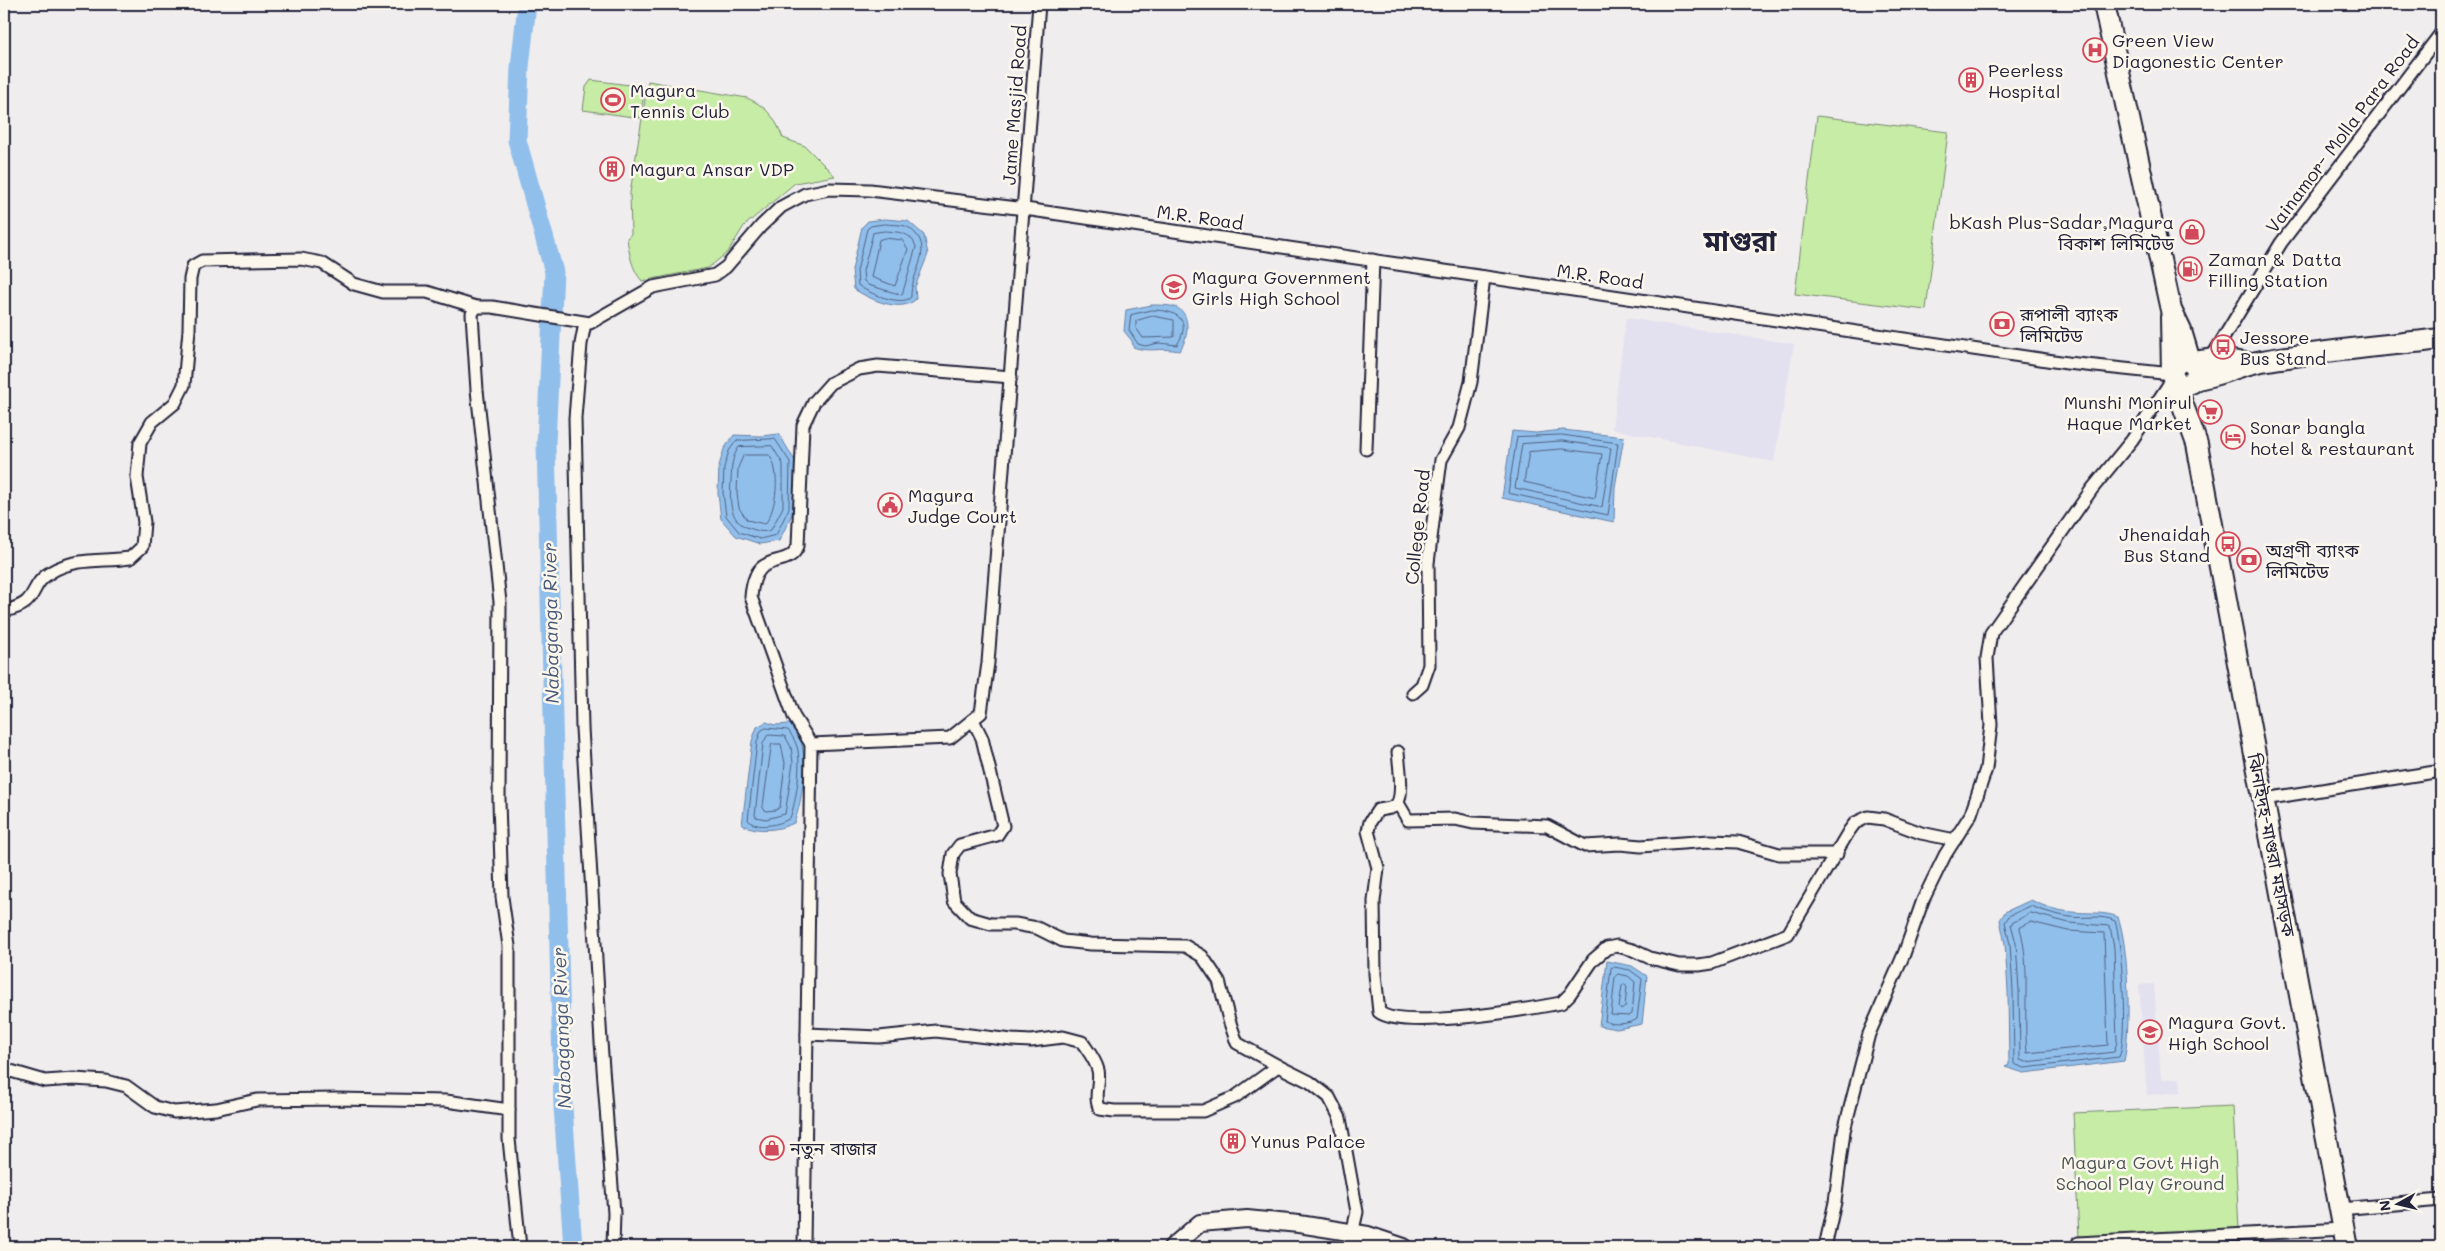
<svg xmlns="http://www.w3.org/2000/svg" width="2445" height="1251" font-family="Mali,'Noto Sans Bengali',sans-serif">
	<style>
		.built { fill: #e3e0f0 }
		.green { fill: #c7eca5; stroke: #748770 }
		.water { fill: #91bfeb; stroke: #6580a5 }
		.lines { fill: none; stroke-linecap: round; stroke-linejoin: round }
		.shore { stroke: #4e6181; stroke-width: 1 }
		.river { stroke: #91bfeb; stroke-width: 19 }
		.street-casing { stroke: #22223b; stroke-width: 15 }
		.secondary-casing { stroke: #22223b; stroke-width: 20 }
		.highway-casing { stroke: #22223b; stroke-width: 24 }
		.street { stroke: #fbf7ec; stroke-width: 11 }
		.secondary { stroke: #fbf7ec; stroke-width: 16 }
		.highway { stroke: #fbf7ec; stroke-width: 20 }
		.labels { text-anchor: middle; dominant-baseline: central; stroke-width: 5; stroke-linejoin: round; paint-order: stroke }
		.poi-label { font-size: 18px; fill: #22223b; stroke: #fbf7ec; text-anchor: start }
		.street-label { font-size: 18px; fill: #22223b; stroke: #fbf7ec }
		.park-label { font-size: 18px; fill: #4b5456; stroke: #fbf7ec }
		.water-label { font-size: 19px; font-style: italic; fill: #495979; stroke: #fbf7ec }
		.town-label { font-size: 28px; font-weight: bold; fill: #22223b; stroke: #fbf7ec }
	</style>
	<rect width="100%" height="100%" fill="#f0edee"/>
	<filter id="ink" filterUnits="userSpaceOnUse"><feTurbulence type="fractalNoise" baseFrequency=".02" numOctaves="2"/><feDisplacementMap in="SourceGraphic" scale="10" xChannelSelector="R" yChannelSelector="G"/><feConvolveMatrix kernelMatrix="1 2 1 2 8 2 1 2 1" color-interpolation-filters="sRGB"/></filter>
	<g filter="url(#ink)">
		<g class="built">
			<polygon points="1626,318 1794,344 1774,462 1612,429"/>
			<polygon points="2154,984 2161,1079 2180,1078 2181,1092 2147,1095 2139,985"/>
		</g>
		<g class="green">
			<polygon points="591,80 645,87 640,118 583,110 586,87"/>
			<path d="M648,81L747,98C767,107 775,117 783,138L805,146L835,176L795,183L744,226L728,252L708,268L642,281C632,270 629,253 627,238L631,234L630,193Z"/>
			<polygon points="1817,116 1948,132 1926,310 1795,294"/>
			<polygon points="2233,1106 2239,1230 2079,1237 2073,1113"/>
		</g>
		<g class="water">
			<path d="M885,219L908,221L924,235L928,254L915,287L916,299C901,314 869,299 854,289L852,270L862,227L868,221Z"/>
			<path d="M1152,305C1172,305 1188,305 1187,330C1186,338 1184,345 1179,351C1160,347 1149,353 1133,347L1132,341L1124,331L1126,310Z"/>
			<polygon points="1563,430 1624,437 1615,487 1614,522 1502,498 1512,431 1536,433"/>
			<polygon points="779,434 795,461 794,510 779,541 760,544 736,536 721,519 718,493 719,466 724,449 734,435 761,436"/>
			<path d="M766,722L775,725L790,724C794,730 801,738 802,745C807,765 802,803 794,823C776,831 760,832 742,825L752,741L757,727Z"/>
			<path d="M2031,900C2043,906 2057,911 2072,912C2088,914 2104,911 2118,917C2129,947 2131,1030 2124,1061L2024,1073L2005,1067L2009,1065L2008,991L2005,944L2000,920L2005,912Z"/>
			<polygon points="1607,961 1632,966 1647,976 1642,1024 1617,1029 1599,1026"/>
		</g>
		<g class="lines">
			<g class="shore">
				<path d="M885,224C891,225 899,224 905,226C909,227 912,230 915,233C933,251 910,275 911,297C902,307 867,293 858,285L857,271L867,229L871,226Z"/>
				<path d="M885,231C899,232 911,232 916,247L902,295L868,285L864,281L863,271L873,233Z"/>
				<polygon points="885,238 902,240 908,249 895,286 871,277 879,240"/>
				<path d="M1152,310C1176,310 1193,319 1177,345L1159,343L1145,346L1138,344L1129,330L1131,315Z"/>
				<polygon points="1153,316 1174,320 1174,337 1143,338 1136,328 1136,321"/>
				<polygon points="1562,435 1618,443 1608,515 1508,493 1517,437"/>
				<polygon points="775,439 790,462 789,508 776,535 760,539 739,532 726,516 723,493 724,467 729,451 736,441"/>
				<polygon points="1562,441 1611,448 1602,507 1515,488 1522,444"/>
				<path d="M772,446L783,464V507L771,530C763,533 758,531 749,528C728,521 730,499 731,480C732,467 731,458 739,447Z"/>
				<polygon points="1562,449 1602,454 1595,498 1524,482 1529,452"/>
				<path d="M744,455H769C781,470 777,509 765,524L747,520L739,508L737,493L738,468Z"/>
				<path d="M766,728L788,730C791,734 794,739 796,744C803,759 796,803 790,818C780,825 757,830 748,820L757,742L761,731Z"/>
				<polygon points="768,735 785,736 791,747 793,763 785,814 766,819 756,817 755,815 763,744"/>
				<polygon points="772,744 781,744 785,763 780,807 776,810 766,811 763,808"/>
				<path d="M2031,906C2043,911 2057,915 2070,917C2084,919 2102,914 2115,921C2122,941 2128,1039 2119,1057L2025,1068L2014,1064L2013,991L2010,944L2005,922L2009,916Z"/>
				<polygon points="2031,913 2069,923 2110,926 2114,948 2117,1042 2114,1052 2026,1062 2020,1060 2019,990 2016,943 2011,924"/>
				<path d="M2031,922L2068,931L2104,933L2108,1045L2027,1053C2023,1011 2031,968 2020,928Z"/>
				<path d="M1614,967L1630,970L1642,979L1637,1019C1630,1024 1613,1026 1605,1021L1611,968Z"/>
				<polygon points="1618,974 1628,976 1635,982 1632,1014 1629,1016 1611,1015 1615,977"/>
				<polygon points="1625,984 1627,986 1625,1007 1621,1010 1619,1007 1622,986"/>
			</g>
			<polyline class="river" points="527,4 520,67 517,140 554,272 546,444 563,1107 573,1247"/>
			<g class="street-casing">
				<g id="street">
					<polyline points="476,307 472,314 477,390 500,602 499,801 502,897 509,946 509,1139 520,1247"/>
					<polyline points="585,323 581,344 575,418 582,728 601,1042 614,1213 613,1247"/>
					<polyline points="2210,360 2281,243 2441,33"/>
					<polyline points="1366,449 1373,260"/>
					<path d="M4,611C42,603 26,587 51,572C76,557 103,562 130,558L142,547L144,522L137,477L140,443L152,422L175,403L184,385L189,330L190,279L193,266L202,261L301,259L322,263L354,284L383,292H427L476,307H492L590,323L653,287L715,275L726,267L761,226L781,207L805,194L829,189L870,190L1025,209L2067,363L2172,374"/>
					<polyline points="1413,693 1422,685 1429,665 1428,563 1435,506 1441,460 1459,428 1471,382 1484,277"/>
					<polyline points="973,720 982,738 1003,826 997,835 960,845 953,854 950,874 954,901 970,918 991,924 1015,924 1037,928 1063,941 1091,944 1185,946 1202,956 1219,981 1229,1020 1237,1043 1282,1068 1310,1082 1329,1097 1340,1118 1357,1212 1349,1247"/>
					<path d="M811,744L794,717L751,597C755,546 787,572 798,546L803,425L814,402L831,383L859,369L878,366L1011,377"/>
					<path d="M1398,752C1399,764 1404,794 1397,804C1393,809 1384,809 1378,810L1370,822L1368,831L1378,868L1374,901L1375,974L1379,1012C1402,1031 1529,1009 1561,1003L1570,994L1593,960L1607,948L1617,946L1633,950L1650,958L1679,965H1699L1712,963L1788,934L1849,831L1855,823L1868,817L1884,819L1921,833L1955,840"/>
					<polyline points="2264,799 2441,771"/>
					<polyline points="1398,803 1408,820 1455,819 1473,823 1547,826 1585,846 1620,844 1641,846 1710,841 1738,842 1779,854 1837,854"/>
					<path d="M807,1034L879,1037L936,1031L1012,1040L1031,1041L1063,1037L1082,1042C1088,1051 1095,1059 1098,1070C1101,1082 1093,1098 1100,1109L1114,1111H1203L1235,1097L1278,1066"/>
					<polyline points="4,1069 45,1081 74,1079 106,1081 126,1086 155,1107 174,1112 216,1109 257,1100 336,1099 446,1101 509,1110"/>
					<polyline points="2340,1209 2441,1200"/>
					<polyline points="2078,1243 2344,1229"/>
					<polyline points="804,1247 811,744 950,738 981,713 988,663 1039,4"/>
					<polyline points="1825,1247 1835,1202 1844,1131 1869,1034 1904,954 1923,900 1945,855 1971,814 1986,769 1991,725 1987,658 1991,633 2092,489 2132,440 2173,378"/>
				</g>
			</g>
			<g class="secondary-casing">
				<polyline id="secondary" points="1172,1247 1200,1223 1247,1219 1299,1224 1368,1235 1404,1247"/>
			</g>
			<g class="highway-casing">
				<g id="highway">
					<polyline points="2104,4 2171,310 2181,331 2190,361"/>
					<polyline points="2171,317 2172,374 2176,382 2184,386 2193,382 2197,375 2196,366 2186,360 2179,361 2172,370"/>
					<polyline points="2193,362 2216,359 2245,363"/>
					<polyline points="2173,378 2197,444 2347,1247"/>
					<path d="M2196,379C2219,376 2239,365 2262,361C2321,351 2381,346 2441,339"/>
				</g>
			</g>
			<use href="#street" class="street"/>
			<use href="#secondary" class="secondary"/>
			<use href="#highway" class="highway"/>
		</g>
	</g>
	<defs>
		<g id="hospital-ring" transform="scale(1.25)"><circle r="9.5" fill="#fbf7ec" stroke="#d1495b" stroke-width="1.5"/><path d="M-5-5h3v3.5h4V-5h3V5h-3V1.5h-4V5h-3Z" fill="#d1495b"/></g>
		<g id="building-ring" transform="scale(1.25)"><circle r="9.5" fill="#fbf7ec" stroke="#d1495b" stroke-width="1.5"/><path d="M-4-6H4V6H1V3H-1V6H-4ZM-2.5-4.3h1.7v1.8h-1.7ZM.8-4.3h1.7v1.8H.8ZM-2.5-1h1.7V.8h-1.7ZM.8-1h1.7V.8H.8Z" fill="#d1495b"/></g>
		<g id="stadium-ring" transform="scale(1.25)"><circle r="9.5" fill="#fbf7ec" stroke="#d1495b" stroke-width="1.5"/><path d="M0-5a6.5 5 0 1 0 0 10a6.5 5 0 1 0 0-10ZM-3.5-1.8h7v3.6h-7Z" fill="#d1495b"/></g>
		<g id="shop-ring" transform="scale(1.25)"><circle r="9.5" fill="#fbf7ec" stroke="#d1495b" stroke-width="1.5"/><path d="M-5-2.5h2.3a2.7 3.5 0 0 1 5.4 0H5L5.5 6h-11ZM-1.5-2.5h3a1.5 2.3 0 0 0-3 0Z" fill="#d1495b"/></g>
		<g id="fuel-ring" transform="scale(1.25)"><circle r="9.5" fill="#fbf7ec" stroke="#d1495b" stroke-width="1.5"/><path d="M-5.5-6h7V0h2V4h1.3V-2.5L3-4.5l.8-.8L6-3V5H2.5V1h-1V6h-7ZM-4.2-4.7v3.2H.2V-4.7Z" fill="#d1495b"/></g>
		<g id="school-ring" transform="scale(1.25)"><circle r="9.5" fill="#fbf7ec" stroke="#d1495b" stroke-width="1.5"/><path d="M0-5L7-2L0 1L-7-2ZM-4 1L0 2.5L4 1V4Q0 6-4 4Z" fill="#d1495b"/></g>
		<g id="bank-ring" transform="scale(1.25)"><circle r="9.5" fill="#fbf7ec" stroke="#d1495b" stroke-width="1.5"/><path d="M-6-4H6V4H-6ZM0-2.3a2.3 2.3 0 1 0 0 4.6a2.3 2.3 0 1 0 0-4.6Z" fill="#d1495b"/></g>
		<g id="bus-ring" transform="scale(1.25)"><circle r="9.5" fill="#fbf7ec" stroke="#d1495b" stroke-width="1.5"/><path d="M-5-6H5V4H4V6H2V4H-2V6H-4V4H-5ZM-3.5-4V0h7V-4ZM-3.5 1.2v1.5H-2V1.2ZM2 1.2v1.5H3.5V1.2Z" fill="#d1495b"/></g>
		<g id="supermarket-ring" transform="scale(1.25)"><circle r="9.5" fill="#fbf7ec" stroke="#d1495b" stroke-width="1.5"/><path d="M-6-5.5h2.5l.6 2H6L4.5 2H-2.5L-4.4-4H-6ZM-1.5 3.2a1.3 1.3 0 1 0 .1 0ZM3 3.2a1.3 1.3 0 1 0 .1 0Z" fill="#d1495b"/></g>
		<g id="hotel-ring" transform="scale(1.25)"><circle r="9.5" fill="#fbf7ec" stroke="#d1495b" stroke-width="1.5"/><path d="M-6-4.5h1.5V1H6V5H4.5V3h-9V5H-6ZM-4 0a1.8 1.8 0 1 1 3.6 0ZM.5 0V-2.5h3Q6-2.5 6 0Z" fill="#d1495b"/></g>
		<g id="civic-ring" transform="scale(1.25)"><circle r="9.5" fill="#fbf7ec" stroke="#d1495b" stroke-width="1.5"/><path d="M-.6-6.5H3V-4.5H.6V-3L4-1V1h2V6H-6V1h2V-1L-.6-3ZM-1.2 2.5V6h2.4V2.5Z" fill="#d1495b"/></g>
	</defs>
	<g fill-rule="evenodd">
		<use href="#hospital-ring" x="2095" y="50"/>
		<use href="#building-ring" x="1971" y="80"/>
		<use href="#stadium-ring" x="613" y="100"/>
		<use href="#building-ring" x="612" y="169"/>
		<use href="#shop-ring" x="2192" y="232"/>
		<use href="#fuel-ring" x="2190" y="269"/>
		<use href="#school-ring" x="1174" y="287"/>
		<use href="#bank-ring" x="2002" y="324"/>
		<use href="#bus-ring" x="2223" y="347"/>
		<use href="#supermarket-ring" x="2210" y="412"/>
		<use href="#hotel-ring" x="2233" y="437"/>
		<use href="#civic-ring" x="890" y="505"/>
		<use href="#bus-ring" x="2228" y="544"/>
		<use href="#bank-ring" x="2249" y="560"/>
		<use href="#school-ring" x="2150" y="1032"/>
		<use href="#building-ring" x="1233" y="1141"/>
		<use href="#shop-ring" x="772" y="1148"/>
	</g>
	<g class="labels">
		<g class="poi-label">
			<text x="2112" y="40">Green View<tspan x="2112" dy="21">Diagonestic Center</tspan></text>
			<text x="1988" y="70">Peerless<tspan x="1988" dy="21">Hospital</tspan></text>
			<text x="630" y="90">Magura<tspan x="630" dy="21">Tennis Club</tspan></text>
			<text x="630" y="169">Magura Ansar VDP</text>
			<text x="2174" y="222" text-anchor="end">bKash Plus-Sadar,Magura<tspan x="2174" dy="21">বিকাশ লিমিটেড</tspan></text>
			<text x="2208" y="259">Zaman &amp; Datta<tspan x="2208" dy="21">Filling Station</tspan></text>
			<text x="1192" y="277">Magura Government<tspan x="1192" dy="21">Girls High School</tspan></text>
			<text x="2020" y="314">রূপালী ব্যাংক<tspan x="2020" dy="21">লিমিটেড</tspan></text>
			<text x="2240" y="337">Jessore<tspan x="2240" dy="21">Bus Stand</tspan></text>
			<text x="2192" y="402" text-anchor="end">Munshi Monirul<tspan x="2192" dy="21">Haque Market</tspan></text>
			<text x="2250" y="427">Sonar bangla<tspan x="2250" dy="21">hotel &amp; restaurant</tspan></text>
			<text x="908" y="495">Magura<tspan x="908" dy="21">Judge Court</tspan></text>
			<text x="2210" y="534" text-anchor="end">Jhenaidah<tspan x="2210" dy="21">Bus Stand</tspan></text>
			<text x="2266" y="550">অগ্রণী ব্যাংক<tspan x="2266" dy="21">লিমিটেড</tspan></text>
			<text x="2168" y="1022">Magura Govt.<tspan x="2168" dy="21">High School</tspan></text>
			<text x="1250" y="1141">Yunus Palace</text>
			<text x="790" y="1148">নতুন বাজার</text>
		</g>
		<g class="street-label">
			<text transform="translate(1014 105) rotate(-86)">Jame Masjid Road</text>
			<text transform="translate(2342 134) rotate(-53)">Vainamor- Molla Para Road</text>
			<text transform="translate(1200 217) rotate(8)">M.R. Road</text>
			<text transform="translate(1600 276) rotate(8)">M.R. Road</text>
			<text transform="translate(1417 527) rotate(-84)">College Road</text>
			<text transform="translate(2272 845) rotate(79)">ঝিনাইদহ-মাগুরা মহাসড়ক</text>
		</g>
		<g class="park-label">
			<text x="2140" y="1162">Magura Govt High<tspan x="2140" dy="21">School Play Ground</tspan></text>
		</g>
		<g class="water-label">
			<text transform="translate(550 623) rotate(-91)">Nabaganga River</text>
			<text transform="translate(561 1028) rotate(-92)">Nabaganga River</text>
		</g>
		<g class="town-label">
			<text x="1740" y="240">মাগুরা</text>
		</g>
	</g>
	<rect width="2445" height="1251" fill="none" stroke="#fbf7ec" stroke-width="20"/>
	<rect x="10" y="10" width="2425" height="1231" fill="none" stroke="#22223b" stroke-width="2" filter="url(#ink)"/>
	<g transform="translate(2398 1204) rotate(262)" stroke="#fbf7ec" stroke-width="4" paint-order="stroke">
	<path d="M0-4L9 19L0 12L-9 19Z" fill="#22223b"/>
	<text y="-8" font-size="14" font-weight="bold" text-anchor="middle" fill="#22223b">N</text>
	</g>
</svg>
